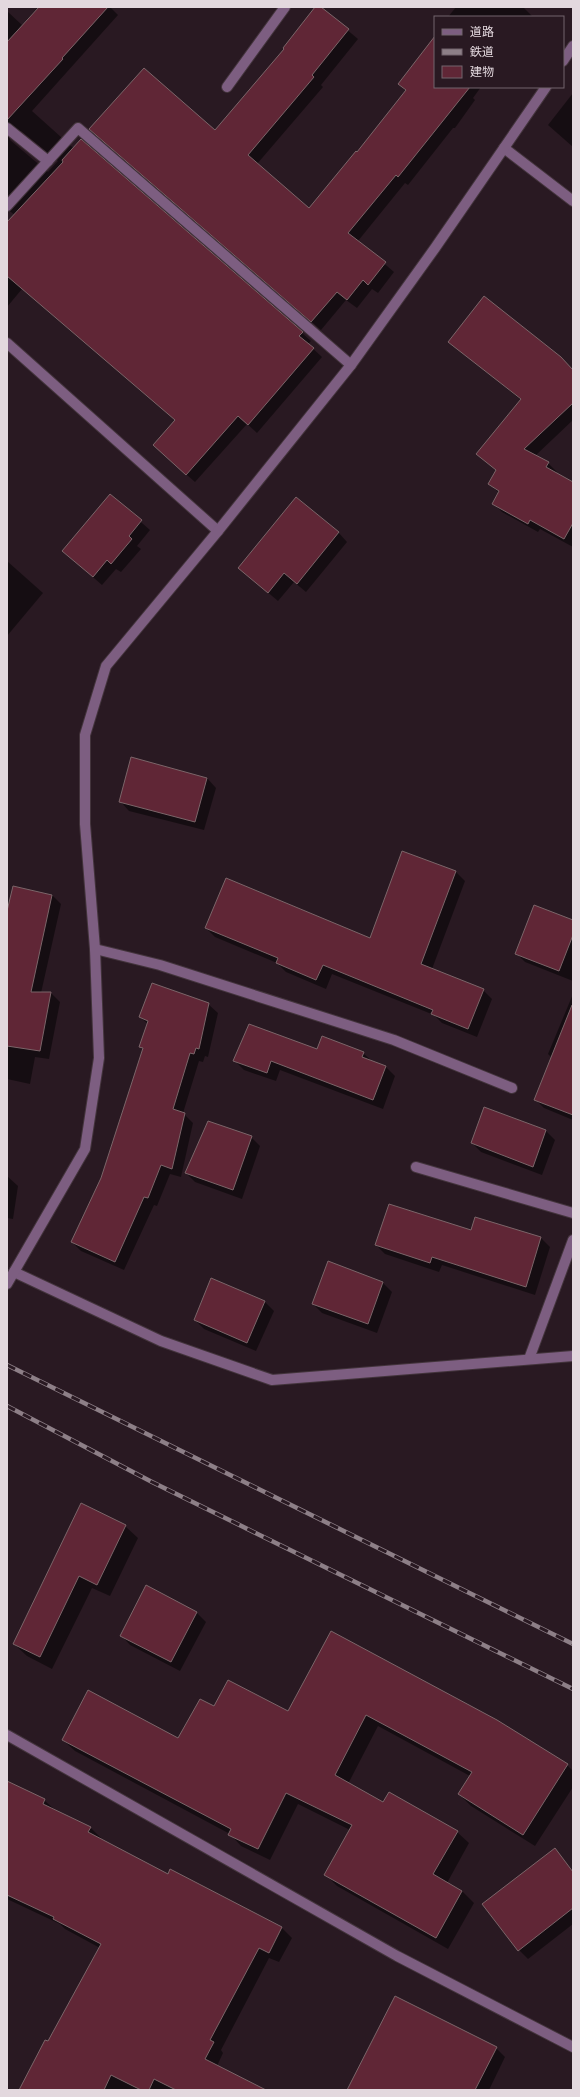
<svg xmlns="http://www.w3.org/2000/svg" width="580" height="2097" font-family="'DejaVu Sans','Noto Sans JP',sans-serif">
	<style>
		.shadow { fill: #0007; fill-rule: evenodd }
		.building { fill: #602636; stroke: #7b6569 }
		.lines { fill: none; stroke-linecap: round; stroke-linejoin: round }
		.minor-casing { stroke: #43343c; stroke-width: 12 }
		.minor { stroke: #7d5e81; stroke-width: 10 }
		.rail-casing { stroke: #8d7f87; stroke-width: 4.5 }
		.rail { stroke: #291922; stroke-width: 3; stroke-dasharray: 9; stroke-linecap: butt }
	</style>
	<rect width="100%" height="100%" fill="#291922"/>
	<g class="shadow">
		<path d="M38,7H110L118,15L32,111L71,146L302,333L311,341L308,344L322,357L257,433L247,424L195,482L163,454L176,421L22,289L7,307V227L16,216L7,209V11L22,25ZM13,131H21L58,161L48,172L10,140L9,137Z"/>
		<polygon points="317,7 320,7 358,39 321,85 323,87 257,164 309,209 358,154 406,91 399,84 435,38 435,87 481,87 473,98 475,100 455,128 453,128 408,185 405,183 358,241 394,272 378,293 372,289 357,308 346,300 321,330 100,138 215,132 286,49"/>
		<polygon points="456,7 523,7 533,17 448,17"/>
		<polygon points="573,93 573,147 548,125"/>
		<polygon points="450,342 573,371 573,420 535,456 548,463 557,472 556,474 573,483 573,547 540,529 538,532 502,512 493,503 499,493 490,484 497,471 521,400"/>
		<polygon points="110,495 150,530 137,546 141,549 121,572 116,569 102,585 63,551"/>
		<polygon points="338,532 347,542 306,592 294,582 278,601 239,568"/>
		<polygon points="7,561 43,593 7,636"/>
		<polygon points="207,778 216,788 204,830 129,811 120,801"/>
		<polygon points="456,872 465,881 432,969 483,990 492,999 477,1037 442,1023 434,1015 332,974 326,989 286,972 277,963 215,937 206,928 370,939"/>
		<polygon points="52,895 61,904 41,993 51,993 60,1002 49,1059 35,1057 30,1084 7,1079 7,916"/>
		<polygon points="573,921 573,981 525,962 516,953"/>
		<polygon points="573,994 573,1120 544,1108 535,1099 552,1058 548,1054"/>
		<polygon points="208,1004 218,1013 208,1057 205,1056 203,1062 199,1061 183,1113 193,1123 181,1177 170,1174 157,1206 154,1205 124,1270 81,1251 72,1242 101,1178 143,1050 140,1046 148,1024 140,1017"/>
		<polygon points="363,1053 373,1062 386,1067 395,1076 383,1109 280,1070 276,1081 244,1070 235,1061"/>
		<polygon points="485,1108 546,1131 555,1140 542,1175 481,1152 472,1143"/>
		<polygon points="251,1137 260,1146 242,1199 195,1182 186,1173"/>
		<polygon points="7,1176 18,1186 13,1219 7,1218"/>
		<polygon points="471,1231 541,1238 550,1247 535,1295 442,1265 439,1272 385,1254 376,1245"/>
		<polygon points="383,1283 392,1292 377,1333 322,1313 313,1304"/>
		<polygon points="265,1302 274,1311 256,1351 204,1329 195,1320"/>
		<polygon points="125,1526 138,1538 110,1596 92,1588 52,1669 27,1656 14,1644"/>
		<polygon points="196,1612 206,1622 180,1671 130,1645 121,1635"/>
		<polygon points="332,1632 567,1765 573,1771 573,1787 535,1846 471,1806 459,1794 470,1776 378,1726 348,1784 384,1804 457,1832 469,1843 447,1883 462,1891 474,1903 448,1949 337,1886 325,1874 350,1830 298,1804 270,1860 241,1846 230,1834 75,1751 63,1740 179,1739 214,1708 288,1712"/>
		<polygon points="7,1782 44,1800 55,1810 90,1827 101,1838 100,1839 168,1875 170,1871 282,1928 292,1938 279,1962 269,1958 221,2050 223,2053 217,2066 264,2090 29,2090 49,2043 100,1948 65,1929 60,1924 7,1899"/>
		<polygon points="554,1850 573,1871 573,1924 528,1959 519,1950"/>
		<polygon points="496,2048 505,2057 489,2090 359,2090"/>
	</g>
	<g class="building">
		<polygon points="39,7 108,7 62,58 63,59 7,120 7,42"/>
		<polygon points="315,7 321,7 349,29 312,75 314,77 248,155 309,208 356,151 357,152 406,90 398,84 435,36 435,87 470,87 398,177 396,175 348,233 386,262 368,285 363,280 347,300 337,292 311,322 89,129 144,68 215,130 284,49 283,48"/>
		<polygon points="81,139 303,332 299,336 314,348 248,425 238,416 186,475 153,445 175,420 7,276 7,222 63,162 62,160"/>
		<polygon points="484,296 561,357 573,370 573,403 524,449 549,462 546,467 573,482 573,523 564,539 530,520 528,524 492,504 499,491 488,484 496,470 476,454 521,399 448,342"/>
		<polygon points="110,494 142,520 129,536 132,539 111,564 107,560 93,577 62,551"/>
		<polygon points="296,497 339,532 297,584 284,573 268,593 238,568"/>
		<polygon points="131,757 207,778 195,822 119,802"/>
		<polygon points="402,851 456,871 421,964 484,989 468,1029 431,1014 433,1010 323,965 316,980 276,963 278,958 205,928 226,878 370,938"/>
		<polygon points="13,886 52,895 31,992 51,992 40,1051 7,1046 7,911"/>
		<polygon points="534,905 573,920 573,935 559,971 515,954"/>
		<polygon points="152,983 209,1003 199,1049 196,1048 194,1054 190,1053 173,1109 185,1113 172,1169 161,1165 148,1198 144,1197 115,1262 71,1242 101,1178 143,1048 139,1047 148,1021 139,1017"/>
		<polygon points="572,1005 573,1005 573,1115 534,1100"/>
		<polygon points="249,1024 317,1049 322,1036 364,1052 362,1057 386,1066 373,1100 271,1061 267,1073 233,1061"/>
		<polygon points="484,1107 546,1130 533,1167 471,1143"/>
		<polygon points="208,1121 252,1136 233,1190 185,1173"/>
		<polygon points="389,1204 471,1230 475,1217 541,1237 526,1287 432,1257 430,1263 375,1245"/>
		<polygon points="328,1261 383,1282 368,1324 312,1304"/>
		<polygon points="211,1278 265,1301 247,1343 194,1320"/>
		<polygon points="81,1503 126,1525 97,1585 79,1576 40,1657 13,1644"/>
		<polygon points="146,1585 197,1612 171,1662 120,1636"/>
		<polygon points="331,1631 497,1720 568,1764 523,1835 458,1794 472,1772 366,1715 335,1775 383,1802 389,1792 458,1831 433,1874 462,1891 436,1938 324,1875 352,1825 286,1793 258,1849 228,1835 231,1829 62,1740 88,1690 178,1738 200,1699 214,1706 228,1680 288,1711"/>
		<polygon points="7,1781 45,1799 43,1804 91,1827 88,1832 168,1874 170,1869 282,1927 269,1953 259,1948 210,2040 214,2042 205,2059 266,2090 176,2090 154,2079 149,2090 141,2090 111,2075 104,2090 19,2090 45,2040 48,2041 101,1944 53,1919 54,1917 7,1895"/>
		<polygon points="555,1848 573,1872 573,1908 518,1951 482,1904"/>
		<polygon points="395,1996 497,2047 475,2090 347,2090"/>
	</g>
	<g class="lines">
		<g class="minor-casing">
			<g id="minor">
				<polyline points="563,61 573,46"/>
				<polyline points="227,87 285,7"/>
				<polyline points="7,128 48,161"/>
				<polyline points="504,148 573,201"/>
				<polyline points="7,206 78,128 351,365"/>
				<polyline points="7,343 218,531"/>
				<polyline points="95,949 160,965 394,1040 512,1088"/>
				<polyline points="416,1167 573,1213"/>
				<polyline points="14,1272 161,1341 272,1380 573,1356"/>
				<polyline points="7,1284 85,1149 99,1058 95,949 85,824 85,735 106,666 218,531 351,365 435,248 546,87"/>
				<polyline points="529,1359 573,1240"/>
				<polyline points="7,1735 397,1956 573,2047"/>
			</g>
		</g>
		<use href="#minor" class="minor"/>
		<g class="rail-casing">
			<g id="rail">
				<polyline points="7,1365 573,1644"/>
				<polyline points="7,1406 152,1482 573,1689"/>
			</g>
		</g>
		<use href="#rail" class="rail"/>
	</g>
	<rect width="580" height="2097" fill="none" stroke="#e3d8de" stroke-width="16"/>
	<rect x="434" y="16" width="130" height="72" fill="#291922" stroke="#73656d"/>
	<rect x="442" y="29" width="20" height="6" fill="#7d5e81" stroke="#73656d"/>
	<text x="470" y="36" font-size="12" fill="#e3d8de">道路</text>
	<rect x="442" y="49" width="20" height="6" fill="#8d7f87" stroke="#73656d"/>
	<text x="470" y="56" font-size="12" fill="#e3d8de">鉄道</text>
	<rect x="442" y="66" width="20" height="12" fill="#602636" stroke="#73656d"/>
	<text x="470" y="76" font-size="12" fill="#e3d8de">建物</text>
</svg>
